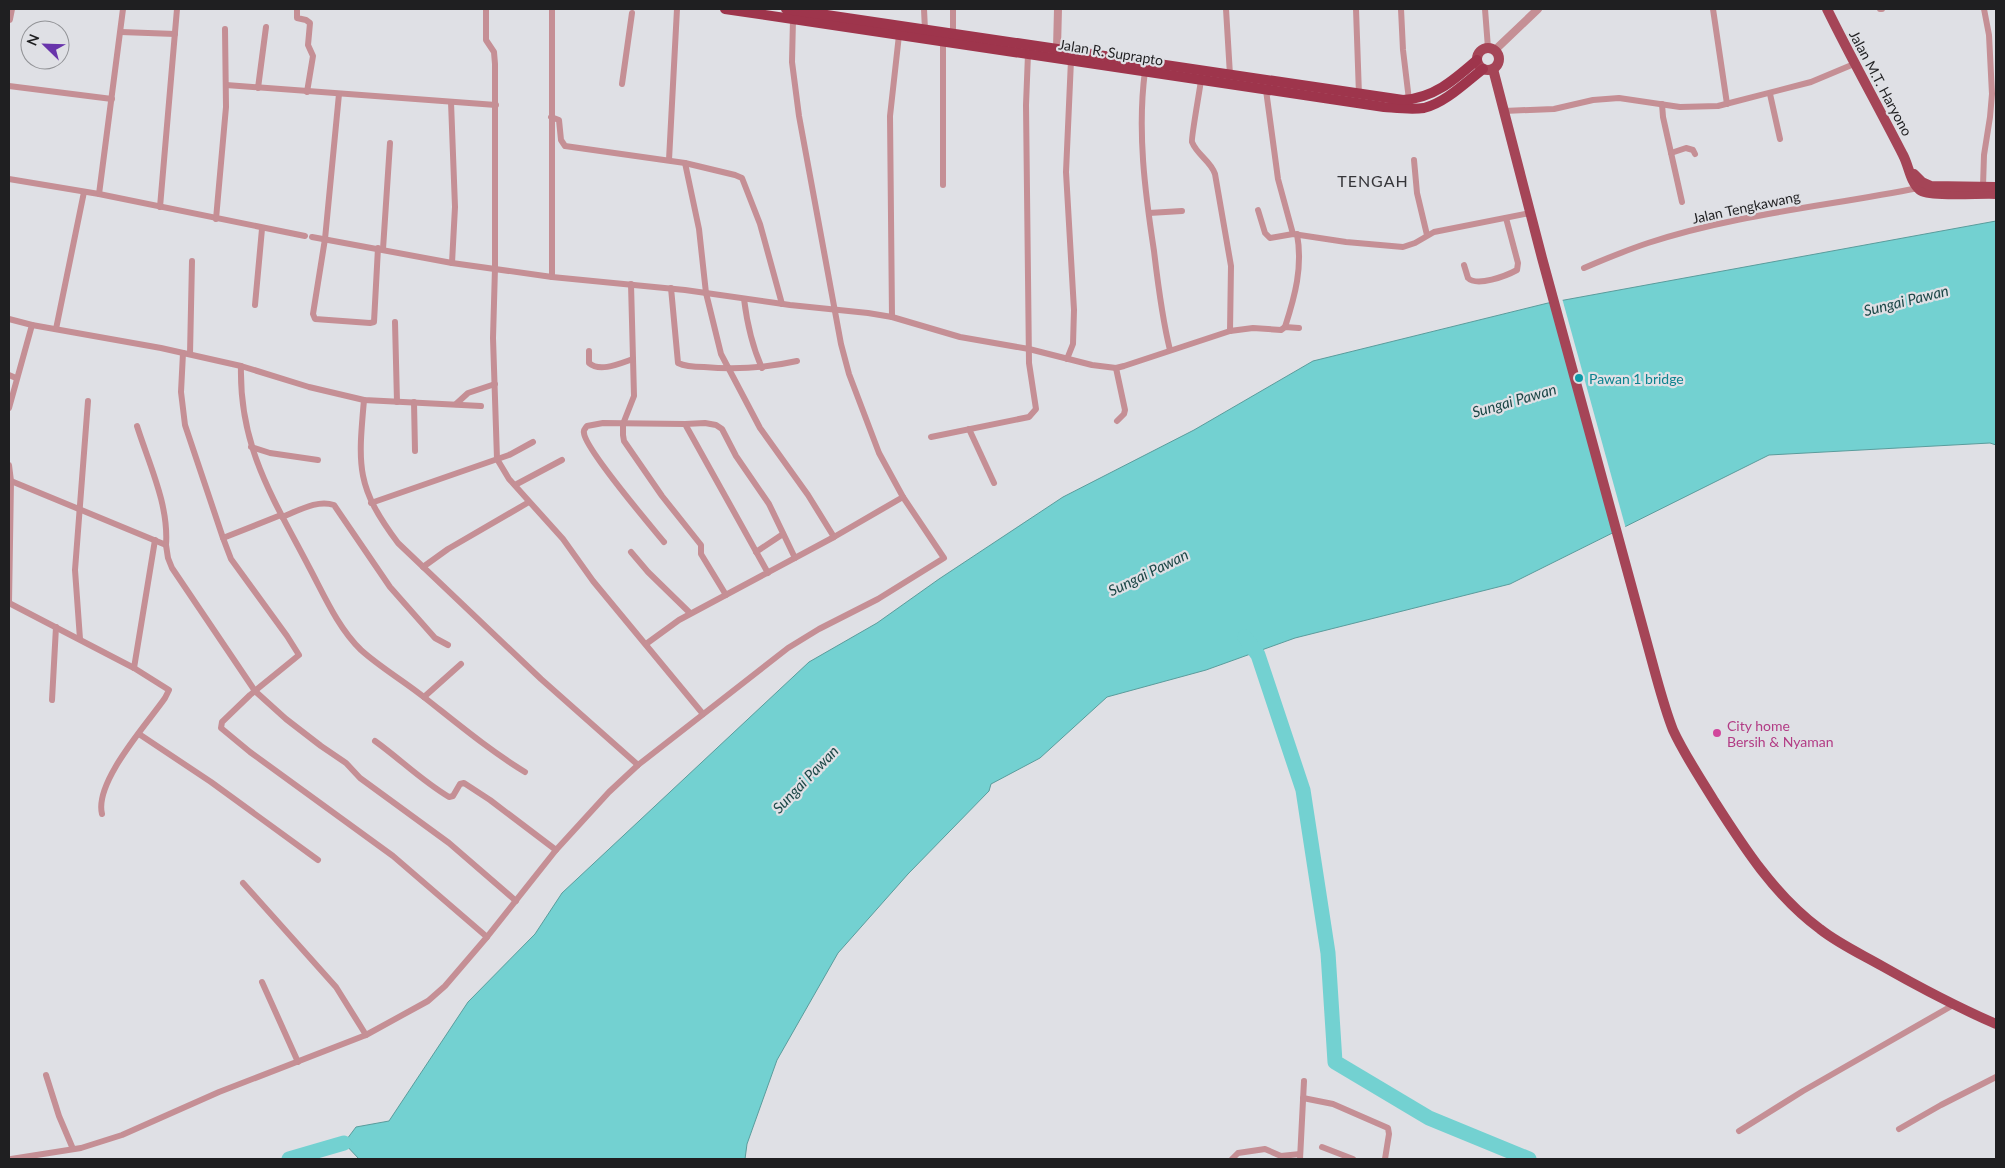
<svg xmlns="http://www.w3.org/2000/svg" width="2005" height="1168" font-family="Lato,sans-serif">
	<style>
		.water { fill: #73d1d1; stroke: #5a9c9c }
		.pier { fill: #dfe0e5 }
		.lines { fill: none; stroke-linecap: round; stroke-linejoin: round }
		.river { stroke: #73d1d1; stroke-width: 15 }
		.minor { stroke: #c58f95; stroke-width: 6 }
		.tertiary { stroke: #c58f95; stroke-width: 8 }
		.primary { stroke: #a54557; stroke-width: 10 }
		.trunk { stroke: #9e354c; stroke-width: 10 }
		.culture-dot { fill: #0f9aa8; stroke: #dfe0e5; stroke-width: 2 }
		.hotel-dot { fill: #d1479c; stroke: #dfe0e5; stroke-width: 2 }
		.labels { text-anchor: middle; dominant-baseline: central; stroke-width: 4.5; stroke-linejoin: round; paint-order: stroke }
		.street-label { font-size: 14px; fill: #1f1f21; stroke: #dfe0e5 }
		.culture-label { font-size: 14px; fill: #0d838f; stroke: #dfe0e5; text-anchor: start }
		.hotel-label { font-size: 14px; fill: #b23c85; stroke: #dfe0e5; text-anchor: start }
		.water-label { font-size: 15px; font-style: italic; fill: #1c4747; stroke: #dfe0e5 }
		.quarter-label { font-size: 16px; letter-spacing: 1px; fill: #353539; stroke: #dfe0e5 }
	</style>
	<rect width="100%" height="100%" fill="#dfe0e5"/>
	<polygon class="water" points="1996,221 1996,445 1990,443 1769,455 1510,584 1295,638 1206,670 1107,697 1040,758 991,784 989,791 908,874 838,953 777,1060 747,1144 745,1159 359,1159 344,1143 356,1127 389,1121 468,1002 535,934 562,893 809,662 877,623 939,579 1063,497 1194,430 1313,361 1548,303"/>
	<polygon class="pier" points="1562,298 1626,529 1615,534 1550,300"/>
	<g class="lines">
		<g class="river">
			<polyline points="1245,637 1258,655 1303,790 1328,953 1335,1062 1429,1118 1529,1159"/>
			<polyline points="289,1159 344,1143"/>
		</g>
		<g class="minor">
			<polyline points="297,9 297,18 306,20 310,23 308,45 313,56 307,92"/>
			<polyline points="486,9 486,40 494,52 495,64 495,268 493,338 497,459 509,479 563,539 593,581 703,714"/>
			<polyline points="552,9 552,277"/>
			<polyline points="924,9 925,30"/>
			<polyline points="953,9 953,34"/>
			<polyline points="1226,9 1230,75"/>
			<polyline points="1356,9 1359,95"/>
			<polyline points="1401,9 1403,50 1409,100"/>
			<polyline points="1485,9 1488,48"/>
			<polyline points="1713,9 1727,104"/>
			<polyline points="1880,9 1882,9"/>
			<polyline points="121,32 175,34"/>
			<polyline points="943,42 943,185"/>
			<path d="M1145,71C1137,131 1145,192 1154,251C1158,285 1162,318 1170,350"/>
			<path d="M1201,80C1200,89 1191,138 1192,142C1197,155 1211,161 1215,174L1231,266L1230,331"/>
			<polyline points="622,84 632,13"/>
			<polyline points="226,85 496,105"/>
			<polyline points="9,86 112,99"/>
			<polyline points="258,88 266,27"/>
			<polyline points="1266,90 1278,179 1293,234"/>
			<polyline points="339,94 325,239 313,314 315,319 370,323 374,322 378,248"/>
			<polyline points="1770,94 1780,139"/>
			<polyline points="451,102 455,207 452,263"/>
			<polyline points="1662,104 1663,117 1682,202"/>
			<polyline points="1504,111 1554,109 1593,100 1619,98 1680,107 1718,106 1811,82 1854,64"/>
			<polyline points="551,117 559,120 561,140 565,146 685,163 699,229 706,293 721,354 760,428 808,495 834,537"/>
			<polyline points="1671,153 1686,148 1693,150 1695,154"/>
			<polyline points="669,160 677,9"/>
			<polyline points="1414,160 1417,193 1427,235"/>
			<polyline points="685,163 735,175 742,178 760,224 782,304"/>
			<polyline points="9,179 99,194 305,236"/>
			<polyline points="1983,186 1984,155 1990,117 1992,94 1989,35 1984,9"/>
			<polyline points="99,194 123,9"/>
			<polyline points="160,207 177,9"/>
			<polyline points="1258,210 1265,233 1270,238 1293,234 1346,242 1403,247 1415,243 1434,232 1530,213"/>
			<polyline points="1149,213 1182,211"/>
			<polyline points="216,219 226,107 225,29"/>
			<polyline points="312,237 452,263 552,277 685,290 790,305 868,313 892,317 960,337 1029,349 1092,365 1116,368 1124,366 1230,331 1253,328 1281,330 1285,327 1299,328"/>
			<polyline points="383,249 390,143"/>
			<path d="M1464,265L1468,278C1477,287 1506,276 1517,270L1518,263L1506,218"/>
			<path d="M1584,268C1605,259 1627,250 1648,243C1736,214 1829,206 1918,188"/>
			<polyline points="631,284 634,396 623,424 623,435 624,441 662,496 701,545 701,554 726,595"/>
			<path d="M671,288L678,363C686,367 696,367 704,367C737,370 766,368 797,361"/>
			<path d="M744,299C747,323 752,346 762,368"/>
			<polyline points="255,305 262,229"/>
			<polyline points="892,317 890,116 899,35"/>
			<polyline points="9,319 32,325 161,348 241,366 309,387 364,400 481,406"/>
			<polyline points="395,322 397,402"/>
			<path d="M1285,327C1295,296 1303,267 1297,234"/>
			<polyline points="56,329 84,192"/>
			<path d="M589,351V363C600,373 621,363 633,359"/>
			<polyline points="183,353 181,392 185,425 223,538"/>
			<polyline points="190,354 192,261"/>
			<polyline points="1067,359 1073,344 1074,310 1066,172 1071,60"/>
			<path d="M241,366C239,447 273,498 309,567C324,595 338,628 361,650C381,668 404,681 425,698C458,724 489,750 525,772"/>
			<polyline points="1116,368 1125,410 1124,414 1117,421"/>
			<polyline points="9,375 16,378"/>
			<path d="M364,400C358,467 356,487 398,543L541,679L638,765"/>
			<polyline points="414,402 415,451"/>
			<polyline points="456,404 468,393 495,384"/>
			<polyline points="9,408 32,325"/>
			<polyline points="685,424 705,423 716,425 722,429 736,456 769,504 795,558"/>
			<polyline points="969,429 994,483"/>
			<polyline points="931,437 1029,417 1036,409 1029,363 1026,105 1028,54"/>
			<polyline points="251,447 270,453 318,460"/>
			<polyline points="9,465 11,481 9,603"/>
			<path d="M11,481L166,545C169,505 149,464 137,426"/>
			<polyline points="515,485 562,460"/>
			<polyline points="371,503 509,455 533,442"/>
			<polyline points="281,515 223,538 231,559 287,636 299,655 250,695 222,722 221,728 250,752 393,856 487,937"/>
			<path d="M282,517C298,511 317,499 334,505L390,587L435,638L448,645"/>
			<path d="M664,542C650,525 585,449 584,433C583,430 585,429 587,426L603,423L685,424L768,573"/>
			<polyline points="166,545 168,558 172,568 255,691 286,719 321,746 346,763 360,778 449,843 516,901"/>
			<polyline points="631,552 648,572 690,613"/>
			<polyline points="756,552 783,534"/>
			<polyline points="423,567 448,549 529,502"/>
			<path d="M9,603L134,668L169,690L165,698C147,724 94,782 102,814"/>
			<polyline points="80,639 75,570 88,401"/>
			<polyline points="646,644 679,620 834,537 903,497"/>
			<polyline points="134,668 155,540"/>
			<polyline points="424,697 461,664"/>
			<polyline points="52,700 56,627"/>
			<polyline points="139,734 211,782 318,860"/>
			<path d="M375,741C400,759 422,781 449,797L453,796L460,784L464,783L490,800L556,850"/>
			<polyline points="243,883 336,987 366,1035"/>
			<polyline points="262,982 298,1062"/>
			<polyline points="46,1075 59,1116 73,1149"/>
			<polyline points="1303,1098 1333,1104 1388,1128 1389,1134 1385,1159"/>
			<polyline points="1899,1129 1941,1105 1996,1077"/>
			<polyline points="1739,1131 1803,1091 1955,1004"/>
			<polyline points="1322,1147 1353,1159"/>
			<polyline points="11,1159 81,1148 122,1135 219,1092 366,1035 428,1001 445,986 487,937 556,850 609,792 638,765 788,648 819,629 878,599 944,558 903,497 879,453 849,374 841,344 799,116 792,62 793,19"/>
			<polyline points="1232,1159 1238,1153 1265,1149 1281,1156 1300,1154"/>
			<polyline points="1300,1159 1304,1081"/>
		</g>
		<g class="tertiary">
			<polyline points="9,19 11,9"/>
			<polyline points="1057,48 1058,9"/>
			<polyline points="1495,50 1538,9"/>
		</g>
		<g class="primary">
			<path d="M1827,9C1851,58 1878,106 1903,155C1909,166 1910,182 1920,190C1929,197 1982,193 1996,194"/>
			<circle cx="1488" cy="59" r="11"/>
			<path d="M1493,69L1542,258L1656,676C1661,694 1666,712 1673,730C1684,754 1699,776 1713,799C1743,846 1774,895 1820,929C1839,944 1861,954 1882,966C1919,987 1957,1007 1996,1024"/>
			<polyline points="1914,174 1922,182 1931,186 1996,187"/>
		</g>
		<g class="trunk">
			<path d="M725,9L1384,107C1397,108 1411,110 1424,108C1445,103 1465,83 1483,69"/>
			<path d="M786,9L1403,100C1434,98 1454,80 1477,60"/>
		</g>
	</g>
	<circle class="culture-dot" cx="1579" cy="378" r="5"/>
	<circle class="hotel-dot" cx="1717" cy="733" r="5"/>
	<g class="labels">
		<g class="street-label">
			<text transform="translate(1111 52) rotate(9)">Jalan R. Suprapto</text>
			<text transform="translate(1881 83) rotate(62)">Jalan M.T. Haryono</text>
			<text transform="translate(1746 207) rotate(-12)">Jalan Tengkawang</text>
		</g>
		<g class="culture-label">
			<text x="1589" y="378">Pawan 1 bridge</text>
		</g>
		<g class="hotel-label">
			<text x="1727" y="725">City home<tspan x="1727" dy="16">Bersih &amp; Nyaman</tspan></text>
		</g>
		<g class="water-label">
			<text transform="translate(1906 300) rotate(-14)">Sungai Pawan</text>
			<text transform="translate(1514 400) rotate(-16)">Sungai Pawan</text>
			<text transform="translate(1148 572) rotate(-26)">Sungai Pawan</text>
			<text transform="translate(805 779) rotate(-46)">Sungai Pawan</text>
		</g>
		<g class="quarter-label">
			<text x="1373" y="180">TENGAH</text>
		</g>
	</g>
	<rect width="2005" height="1168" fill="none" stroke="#1f1f21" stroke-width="20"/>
	<g transform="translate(45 45) rotate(293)"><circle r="24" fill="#dfe0e5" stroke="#929397"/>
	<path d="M0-4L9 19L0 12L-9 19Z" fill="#6834ab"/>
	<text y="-8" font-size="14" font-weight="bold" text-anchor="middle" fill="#1f1f21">N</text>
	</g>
</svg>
